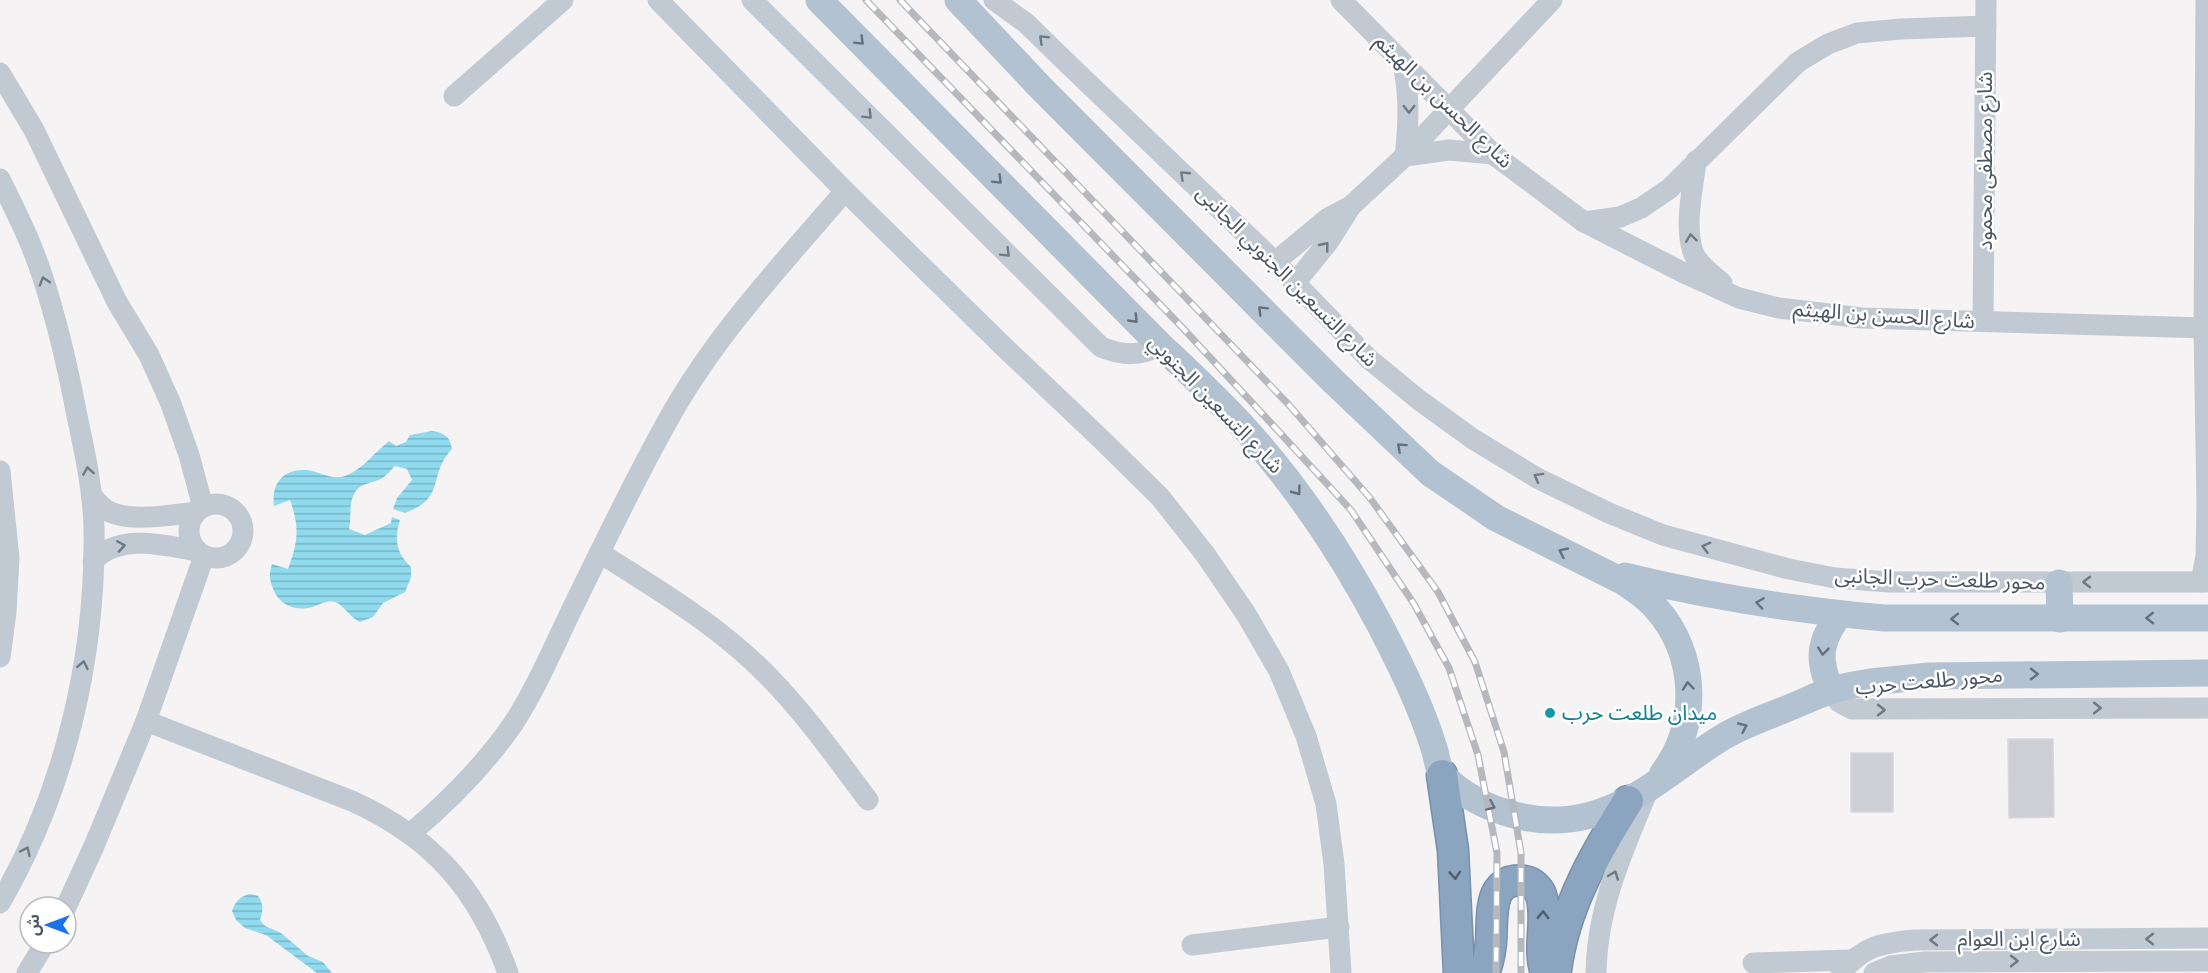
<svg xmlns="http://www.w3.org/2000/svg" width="2208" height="973" font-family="'Fira Sans Condensed','Noto Sans Arabic',sans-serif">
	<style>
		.water { fill: url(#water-rules) }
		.building { fill: #cdcfd5; stroke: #d7d9de; stroke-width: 1.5 }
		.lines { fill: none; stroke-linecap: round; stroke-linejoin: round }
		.highway-casing { stroke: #7690ad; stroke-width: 33 }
		.minor { stroke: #c1cad2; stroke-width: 21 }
		.major { stroke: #b3c2d1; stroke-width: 27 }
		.highway { stroke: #8ba5c1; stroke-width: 30 }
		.rail-casing { stroke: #b5b8bd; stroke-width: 7 }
		.rail { stroke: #fff; stroke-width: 4.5; stroke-dasharray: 14; stroke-linecap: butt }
		.oneway { stroke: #6e7983 }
		.oneway2 { stroke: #64717d }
		.oneway3 { stroke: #505e6b }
		.culture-dot { fill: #0f9aa8; stroke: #fff; stroke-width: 2 }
		.labels { text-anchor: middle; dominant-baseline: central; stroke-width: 5; stroke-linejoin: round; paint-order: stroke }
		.street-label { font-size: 21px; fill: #4a5661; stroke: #fff }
		.culture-label { font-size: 21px; fill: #0d838f; stroke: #fff; text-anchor: start }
	</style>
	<defs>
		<pattern id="water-rules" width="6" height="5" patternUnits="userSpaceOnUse" patternTransform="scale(1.5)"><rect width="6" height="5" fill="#90daee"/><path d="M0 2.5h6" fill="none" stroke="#78b4c4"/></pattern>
	</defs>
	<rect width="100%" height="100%" fill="#f5f3f3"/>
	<g class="water">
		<path d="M432,431C444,433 450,436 452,449C427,475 447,498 405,513L393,509L397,498L412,480L407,469L395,466C391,470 386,476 381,479C372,483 361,483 355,492C348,503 352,517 349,529L365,535L391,523L392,517L400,520C394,539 396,553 411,567V577L405,592L383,603L373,617L360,622C349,617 344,605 335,602C327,599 320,605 312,607C297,612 280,605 274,591C269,580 269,574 272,564L288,569C298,542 300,528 290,500L274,506C271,485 282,469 305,470C318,470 331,481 345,476C362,470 375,452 389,441L396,446L406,442L410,435Z"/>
		<path d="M250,894L258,896C264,904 263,911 260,920L265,926L281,933L308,956L323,962L332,973H317L266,935L245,928L236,920L232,911C235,902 240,896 250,894Z"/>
	</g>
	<g class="building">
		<polygon points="2008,739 2053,739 2054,817 2009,818"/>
		<rect x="1851" y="753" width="42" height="59"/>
	</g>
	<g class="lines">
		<g class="highway-casing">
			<g id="highway">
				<polyline points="1442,775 1453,850 1459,973"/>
				<path d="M1556,970C1564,907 1595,854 1628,801"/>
				<path d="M1484,973C1488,963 1490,952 1491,942C1493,916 1487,876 1525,881C1532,882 1539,889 1541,895C1549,920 1537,947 1546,973"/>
			</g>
		</g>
		<g class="minor">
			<polyline points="658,0 845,191 1003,346 1101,439 1160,497 1205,554 1246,614 1279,671 1306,736 1326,804 1334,864 1341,973"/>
			<path d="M752,0L1101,347C1123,356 1139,356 1161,346"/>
			<polyline points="994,0 1026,23 1067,63 1275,262 1369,359 1419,400 1473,439 1537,478 1609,513 1663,535 1789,569 1835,578 1890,582 2208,582"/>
			<polyline points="1341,0 1493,154 1584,222 1684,273 1739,298 1779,308 1862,318 2208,328"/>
			<path d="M1403,64C1410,95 1409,124 1405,156L1449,150L1493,154"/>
			<polyline points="0,73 34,130 117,302 149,355 171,404 189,455 203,507"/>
			<polyline points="454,96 563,0"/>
			<path d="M1696,161C1693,189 1684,224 1693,252C1698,265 1712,274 1722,283"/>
			<path d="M0,179C15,210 31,241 42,275C57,321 68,368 77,416C85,453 93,490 94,528C96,657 65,791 0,903"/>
			<polyline points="1584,222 1620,217 1641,208 1669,189 1798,62 1828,44 1857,33 1901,29 1986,26"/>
			<polyline points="1275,262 1328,218 1351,206 1405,156 1552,0"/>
			<polyline points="1295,283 1329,241 1351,206"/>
			<polyline points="1983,321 1986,0"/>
			<polyline points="0,471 9,558 6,612 0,657"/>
			<path d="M92,496C97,502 102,508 110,512C131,522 173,515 196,512"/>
			<circle cx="216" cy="531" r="27"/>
			<path d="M600,553C660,591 721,627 770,678C807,716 837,759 868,800"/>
			<path d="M93,561C120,533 163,545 197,551"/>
			<polyline points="2201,582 2206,556 2207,505 2204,328 2206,0"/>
			<polyline points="1831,690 1839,702 1852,709 2208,708"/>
			<path d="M146,721L352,801C433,838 478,889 508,973"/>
			<path d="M411,833C449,801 484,766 513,724C537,687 554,646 573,607C605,542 636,476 672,413C719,331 784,262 845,191"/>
			<polyline points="66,907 94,846 146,721 204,556"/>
			<polyline points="1192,945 1339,927"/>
			<polyline points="1753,963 1851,960"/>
			<polyline points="27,973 45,943"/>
			<path d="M1596,973C1597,906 1624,848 1649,788"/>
			<path d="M1841,973C1863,946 1881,943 1914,940L2208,938"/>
			<polyline points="1874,973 1891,966 1925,962 2208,961"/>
		</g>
		<g class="major">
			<path d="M819,0L1161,346C1190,373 1220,401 1247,431C1300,490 1344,557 1381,627C1401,666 1421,706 1434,748C1437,757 1438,771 1444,777C1481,812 1538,828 1587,816C1639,804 1678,764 1723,737C1741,726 1761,719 1781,711C1797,705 1813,697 1829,691C1859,681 1897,680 1929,676L2208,673"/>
			<path d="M958,0L1041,88L1334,382L1430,473L1496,518L1624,582C1635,590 1647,597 1656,608C1697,654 1700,724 1663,773"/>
			<path d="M1625,576C1710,597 1797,610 1884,618H2208"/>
			<polyline points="2059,583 2060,619"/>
			<path d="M1831,690C1817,660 1819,641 1840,614"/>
		</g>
		<use href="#highway" class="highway"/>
		<g class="rail-casing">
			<g id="rail">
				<polyline points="866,0 1179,324 1270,422 1351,510 1414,604 1449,668 1478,755 1497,853 1496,973"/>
				<polyline points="900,0 1289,405 1370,498 1438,592 1475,662 1504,752 1521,853 1521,973"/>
			</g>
		</g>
		<use href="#rail" class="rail"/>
	</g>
	<defs><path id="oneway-chevron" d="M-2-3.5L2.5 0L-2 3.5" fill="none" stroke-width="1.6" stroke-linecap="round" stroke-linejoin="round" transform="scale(1.5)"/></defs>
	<g class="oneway">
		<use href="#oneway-chevron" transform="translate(1043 39) rotate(-136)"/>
		<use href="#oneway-chevron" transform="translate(1409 109) rotate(90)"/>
		<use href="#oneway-chevron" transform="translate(868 115) rotate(45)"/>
		<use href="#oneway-chevron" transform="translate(1184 175) rotate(-136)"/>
		<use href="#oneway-chevron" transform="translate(1691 238) rotate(-97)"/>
		<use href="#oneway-chevron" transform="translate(1325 246) rotate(-51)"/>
		<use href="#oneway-chevron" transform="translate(1006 253) rotate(45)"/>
		<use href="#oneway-chevron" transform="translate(44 281) rotate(-107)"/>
		<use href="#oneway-chevron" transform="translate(88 471) rotate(-99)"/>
		<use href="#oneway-chevron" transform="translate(1538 477) rotate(-151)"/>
		<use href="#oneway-chevron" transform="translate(121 546) rotate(-9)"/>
		<use href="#oneway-chevron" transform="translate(1706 547) rotate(-165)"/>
		<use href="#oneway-chevron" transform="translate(2087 582) rotate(180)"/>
		<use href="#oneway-chevron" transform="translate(83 665) rotate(-79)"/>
		<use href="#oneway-chevron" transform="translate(2097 708)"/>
		<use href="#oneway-chevron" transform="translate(1881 710)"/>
		<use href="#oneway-chevron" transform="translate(26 851) rotate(-65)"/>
		<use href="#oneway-chevron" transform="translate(1614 875) rotate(-70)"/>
		<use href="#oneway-chevron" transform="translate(2150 939) rotate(180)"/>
		<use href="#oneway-chevron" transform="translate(1934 940) rotate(180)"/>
		<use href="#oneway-chevron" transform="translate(2014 961)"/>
	</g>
	<g class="oneway2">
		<use href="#oneway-chevron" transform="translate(860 41) rotate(45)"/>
		<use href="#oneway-chevron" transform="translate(998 180) rotate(45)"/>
		<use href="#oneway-chevron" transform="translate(1262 310) rotate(-135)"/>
		<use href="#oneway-chevron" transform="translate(1134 319) rotate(46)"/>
		<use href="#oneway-chevron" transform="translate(1401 447) rotate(-138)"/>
		<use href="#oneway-chevron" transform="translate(1297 491) rotate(53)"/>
		<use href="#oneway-chevron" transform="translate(1563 552) rotate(-155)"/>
		<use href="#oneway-chevron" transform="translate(1760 603) rotate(-172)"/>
		<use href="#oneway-chevron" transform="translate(2150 618) rotate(179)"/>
		<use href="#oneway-chevron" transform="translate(1955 619) rotate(180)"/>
		<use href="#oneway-chevron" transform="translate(1823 651) rotate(96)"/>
		<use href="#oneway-chevron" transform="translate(2034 674)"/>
		<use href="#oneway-chevron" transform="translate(1688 686) rotate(-95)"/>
		<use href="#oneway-chevron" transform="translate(1743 727) rotate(-25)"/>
		<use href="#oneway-chevron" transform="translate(1491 806) rotate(24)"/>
	</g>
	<g class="oneway3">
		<use href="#oneway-chevron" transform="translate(1455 875) rotate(86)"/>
		<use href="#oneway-chevron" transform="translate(1543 915) rotate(-89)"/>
	</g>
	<circle class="culture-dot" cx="1550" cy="713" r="6"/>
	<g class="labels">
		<g class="street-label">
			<text transform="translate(1444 101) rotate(44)">شارع الحسن بن الهيثم</text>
			<text transform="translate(1985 161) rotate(-90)">شارع مصطفى محمود</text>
			<text transform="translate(1287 276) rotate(45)">شارع التسعين الجنوبي الجانبى</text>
			<text transform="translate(1884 315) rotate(4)">شارع الحسن بن الهيثم</text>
			<text transform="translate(1216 404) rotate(46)">شارع التسعين الجنوبي</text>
			<text transform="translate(1940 579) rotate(2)">محور طلعت حرب الجانبى</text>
			<text transform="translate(1929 681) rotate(-5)">محور طلعت حرب</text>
			<text x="2019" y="939">شارع ابن العوام</text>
		</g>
		<g class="culture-label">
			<text x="1562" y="713">ميدان طلعت حرب</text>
		</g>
	</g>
	<g transform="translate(48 925) rotate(270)"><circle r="28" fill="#ffffff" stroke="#b7bbc0" stroke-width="1.5"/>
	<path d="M0-4.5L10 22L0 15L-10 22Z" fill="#1a73e8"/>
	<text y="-9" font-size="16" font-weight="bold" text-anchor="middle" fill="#4a5661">ش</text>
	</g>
</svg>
